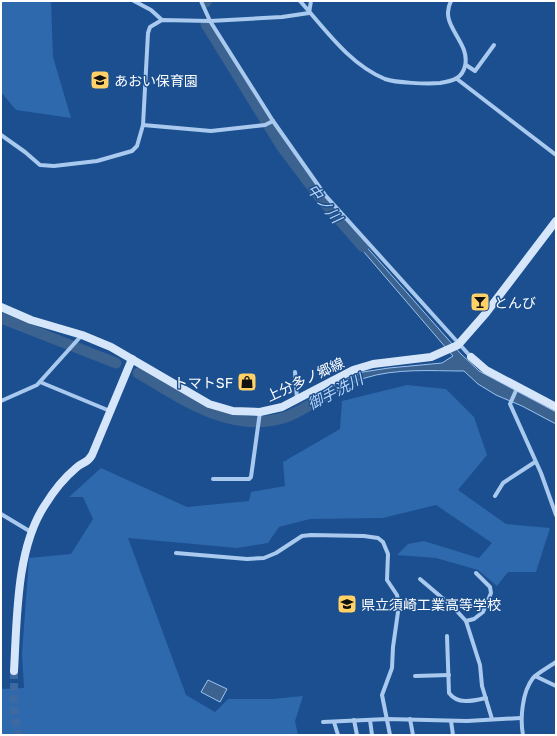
<svg xmlns="http://www.w3.org/2000/svg" width="557" height="736" font-family="'Golos Text','Noto Sans JP',sans-serif">
	<style>
		.green { fill: #2e69ad }
		.water { fill: #3c6290; stroke: #9cc4f0 }
		.lines { fill: none; stroke-linecap: round; stroke-linejoin: round }
		.river { stroke: #3c6290; stroke-width: 11 }
		.secondary-tunnel { stroke: #3d69a0; stroke-width: 8; stroke-dasharray: 8 4; stroke-linecap: butt }
		.street { stroke: #a9c9ee; stroke-width: 4 }
		.secondary { stroke: #d6e6fa; stroke-width: 8 }
		.labels { text-anchor: middle; dominant-baseline: central; stroke-width: 3; stroke-linejoin: round; paint-order: stroke }
		.poi-label { font-size: 14px; fill: #fff; stroke: #1b4f8f; text-anchor: start }
		.street-label { font-size: 14px; fill: #fff; stroke: #1b4f8f }
		.water-label { font-size: 15px; font-style: italic; fill: #b5d3f5; stroke: #1b4f8f }
	</style>
	<rect width="100%" height="100%" fill="#1b4f8f"/>
	<g class="green">
		<polygon points="1,1 51,1 53,57 71,118 16,110 1,92"/>
		<polygon points="407,385 446,389 474,417 487,455 458,490 506,524 550,528 536,572 508,572 497,586 478,570 436,558 397,555 408,544 424,541 479,558 492,543 436,505 383,518 310,519 279,527 268,543 237,548 128,538 186,695 215,712 228,699 272,699 303,696 295,721 298,735 1,735 1,689 24,688 22,654 29,558 71,554 93,519 83,497 69,497 101,468 187,507 249,501 251,492 285,486 283,462 340,429 342,401"/>
	</g>
	<g class="water">
		<path d="M356,235L461,354L479,371L556,412V424L522,406L496,395L478,384L464,371C432,371 396,368 365,378C349,382 335,393 321,401L317,395L338,383L363,372L389,368L442,363L453,356L352,238Z"/>
		<polygon points="208,680 227,689 220,702 201,692"/>
	</g>
	<g class="lines">
		<g class="river">
			<polyline points="206,2 206,1"/>
			<polyline points="206,24 282,147 321,199 363,247"/>
			<polyline points="1,318 116,363"/>
			<path d="M138,373C182,399 232,435 286,417C301,412 317,400 331,391"/>
		</g>
		<polyline class="secondary-tunnel" points="14,671 14,713 18,735"/>
		<g class="street">
			<polyline points="134,1 151,10 162,20"/>
			<polyline points="201,1 210,21 273,121 325,195 471,357"/>
			<path d="M300,1C325,29 349,64 385,79C396,83 427,84 440,83C452,81 462,79 465,66C471,41 438,26 451,1"/>
			<polyline points="309,13 311,1"/>
			<polyline points="466,65 475,71 494,45"/>
			<polyline points="457,79 556,155"/>
			<polyline points="143,125 211,131 265,125 273,121"/>
			<polyline points="1,135 25,152 40,165 54,166 97,161 132,151 137,146 143,125 148,33 150,27 162,20 210,21 282,17 309,13"/>
			<polyline points="295,372 297,399"/>
			<polyline points="40,382 110,411"/>
			<polyline points="518,386 510,404 541,473 556,515"/>
			<polyline points="1,401 37,385 82,335"/>
			<polyline points="213,479 249,479 251,477 260,412"/>
			<polyline points="495,496 503,483 535,462"/>
			<polyline points="1,514 31,532"/>
			<polyline points="176,553 247,559 264,558 276,553 302,536 311,535 364,536 378,538 383,542 388,554 387,580 397,595 399,605 393,647 392,668 382,695 390,735"/>
			<polyline points="420,579 454,608 466,621 480,665 482,686 492,719"/>
			<polyline points="466,621 474,619 483,612 491,593 490,587 476,573"/>
			<path d="M447,636L449,693C458,705 473,701 486,698"/>
			<polyline points="415,676 449,675"/>
			<polyline points="535,676 556,686"/>
			<polyline points="410,719 413,735"/>
			<polyline points="354,720 357,735"/>
			<polyline points="370,720 372,735"/>
			<polyline points="451,721 453,735"/>
			<polyline points="323,722 387,719 467,721 521,718"/>
			<polyline points="334,722 338,735"/>
			<path d="M523,735C520,719 522,692 533,678C539,672 549,667 556,662"/>
		</g>
		<g class="secondary">
			<polyline points="1,307 31,320 82,335 111,347 209,404 233,411 260,412 282,407 353,370 373,364 431,357 458,345 486,313 556,221"/>
			<polyline points="471,357 486,370 556,407"/>
			<path d="M14,671C17,620 16,548 45,505C53,492 64,478 76,468C83,461 87,464 92,455L132,359"/>
		</g>
	</g>
	<defs>
		<g id="school-square" transform="scale(1)"><rect x="-9" y="-9" width="18" height="18" rx="4" fill="#ffd166" stroke="#1b4f8f"/><path d="M0-5L7-2L0 1L-7-2ZM-4 1L0 2.5L4 1V4Q0 6-4 4Z" fill="#111"/></g>
		<g id="bar-square" transform="scale(1)"><rect x="-9" y="-9" width="18" height="18" rx="4" fill="#ffd166" stroke="#1b4f8f"/><path d="M-6-5H6L.8 .8V4.5H3.5V6h-7V4.5H-.8V.8Z" fill="#111"/></g>
		<g id="shop-square" transform="scale(1)"><rect x="-9" y="-9" width="18" height="18" rx="4" fill="#ffd166" stroke="#1b4f8f"/><path d="M-5-2.5h2.3a2.7 3.5 0 0 1 5.4 0H5L5.5 6h-11ZM-1.5-2.5h3a1.5 2.3 0 0 0-3 0Z" fill="#111"/></g>
	</defs>
	<g fill-rule="evenodd">
		<use href="#school-square" x="100" y="80"/>
		<use href="#bar-square" x="480" y="302"/>
		<use href="#shop-square" x="247" y="382"/>
		<use href="#school-square" x="347" y="604"/>
	</g>
	<g class="labels">
		<g class="poi-label">
			<text x="114" y="80">あおい保育園</text>
			<text x="494" y="302">とんび</text>
			<text x="233" y="382" text-anchor="end">トマトSF</text>
			<text x="361" y="604">県立須崎工業高等学校</text>
		</g>
		<g class="street-label">
			<text transform="translate(305 379) rotate(-25)">上分多ノ郷線</text>
		</g>
		<g class="water-label">
			<text transform="translate(325 203) rotate(51)">中ノ川</text>
			<text transform="translate(335 391) rotate(-27)">御手洗川</text>
		</g>
	</g>
	<rect width="557" height="736" fill="none" stroke="#ffffff" stroke-width="4"/>
</svg>
